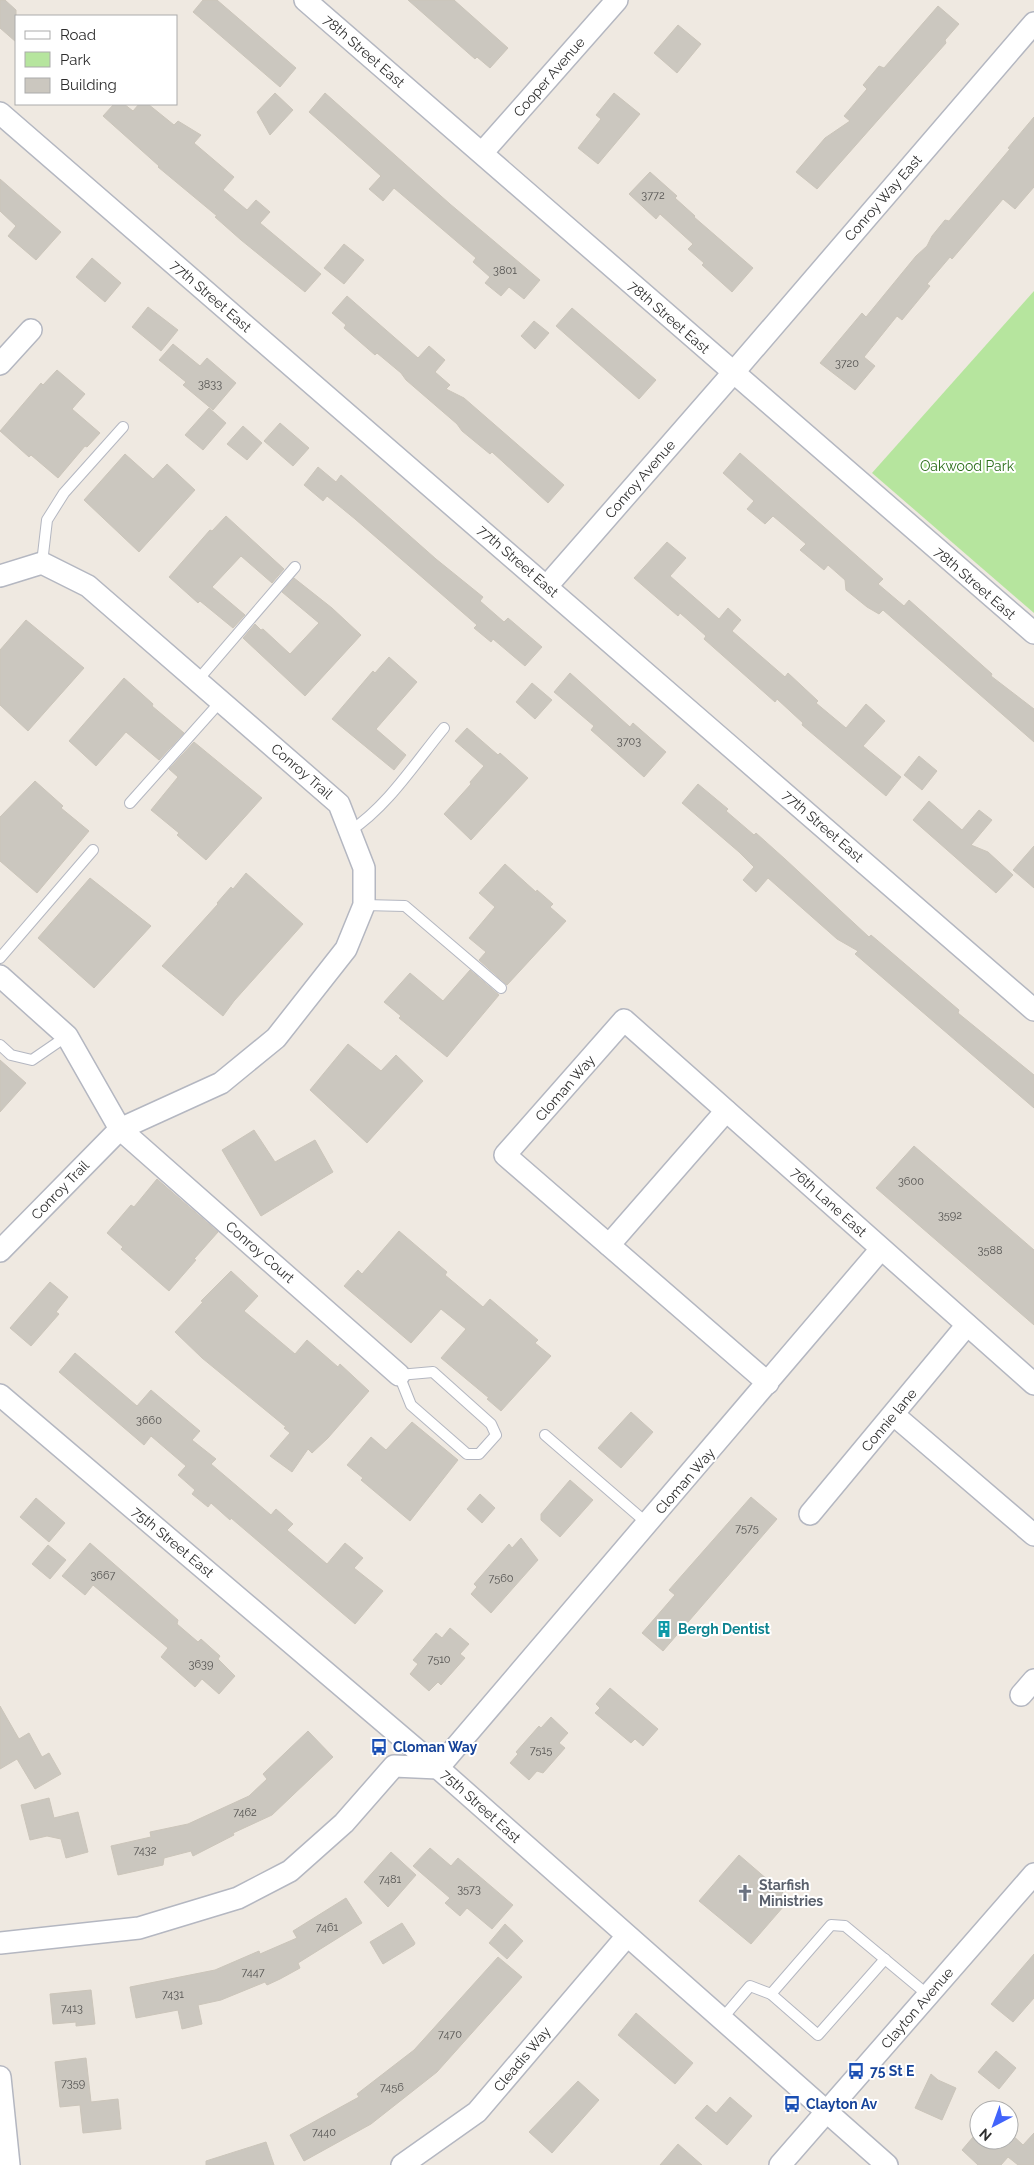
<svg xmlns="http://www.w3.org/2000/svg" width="1034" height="2165" font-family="Raleway,sans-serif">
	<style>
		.green { fill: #b6e59e }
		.building { fill: #cbc7bf; stroke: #cbc5ba }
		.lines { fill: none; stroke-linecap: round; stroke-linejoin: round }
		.lane-casing { stroke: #b4b7c1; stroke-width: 12 }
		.street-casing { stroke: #b4b7c1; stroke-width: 24 }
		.lane { stroke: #fff; stroke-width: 10 }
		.street { stroke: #fff; stroke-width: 21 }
		.labels { text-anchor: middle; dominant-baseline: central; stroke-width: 4; stroke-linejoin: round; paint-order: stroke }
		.number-label { font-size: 11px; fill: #555452 }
		.street-label { font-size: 14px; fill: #2e2e2e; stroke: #fff }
		.park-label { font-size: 14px; fill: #2c6e1b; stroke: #fff }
		.culture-label { font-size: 14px; font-weight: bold; fill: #0d838f; stroke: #fff; text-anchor: start }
		.transit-label { font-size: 14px; font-weight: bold; fill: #164399; stroke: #fff; text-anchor: start }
		.worship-label { font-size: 14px; font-weight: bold; fill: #5b616d; stroke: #fff; text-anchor: start }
	</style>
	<rect width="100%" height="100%" fill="#efe9e1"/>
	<polygon class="green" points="1034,291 1034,613 872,473"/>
	<g class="building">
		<polygon points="0,0 5,0 16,10 16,42 0,28"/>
		<polygon points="203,0 217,0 296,68 280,87 193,12"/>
		<polygon points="408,0 454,0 508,48 490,68 477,57 475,59"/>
		<polygon points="938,6 959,24 945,40 946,43 817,189 796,172 825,138 850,121 844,116 867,89 863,85 879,66 884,68"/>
		<polygon points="678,25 701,44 677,73 654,53"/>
		<polygon points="275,93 293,110 270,135 257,112"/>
		<polygon points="325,93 450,204 540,280 524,299 509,287 501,296 485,283 490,277 473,262 476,258 394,188 383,201 369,189 381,176 309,112"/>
		<polygon points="614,93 640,114 598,164 578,148 601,119 596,115"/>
		<polygon points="114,104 124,104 133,111 139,104 148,104 174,125 178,121 201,135 194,143 234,177 223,190 247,210 256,200 270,212 260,223 321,274 305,292 241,240 215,217 217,216 158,167 159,166 103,116"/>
		<polygon points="1034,117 1034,187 1015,209 1003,199 952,259 950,257 927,284 930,286 902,320 897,316 864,357 875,366 855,390 820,363 862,313 866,317 916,256 927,246 932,236 945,220 949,221 1010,149 1008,148"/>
		<polygon points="650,172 677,196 675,198 695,216 694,217 753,268 732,292 702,265 704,263 688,249 693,244 660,214 656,219 629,194"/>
		<polygon points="0,179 61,232 36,260 8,236 16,226 0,211"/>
		<polygon points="344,244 364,260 344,284 324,268"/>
		<polygon points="92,258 121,283 105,302 76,277"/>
		<polygon points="347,296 418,358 429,346 445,360 435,372 450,385 446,389 464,398 564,485 548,503 492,452 490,454 462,431 457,424 406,380 401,373 377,353 375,355 344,328 346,325 332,313"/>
		<polygon points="148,307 178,330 161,351 132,327"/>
		<polygon points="572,308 656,380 639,399 556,326"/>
		<polygon points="534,321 549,333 535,349 521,336"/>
		<polygon points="173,344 200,366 207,358 236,383 213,410 183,385 186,382 159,360"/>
		<polygon points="57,370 85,394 72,409 100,433 87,447 85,446 58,478 31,455 29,457 0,431 41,383 43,385"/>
		<polygon points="209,408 226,423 203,450 185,435"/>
		<polygon points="280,423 309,448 293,466 264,441"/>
		<polygon points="243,426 262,443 247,460 227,444"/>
		<polygon points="740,453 883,579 878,584 904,606 909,600 992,674 991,676 1034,709 1034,742 883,610 879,614 867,607 846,590 845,580 828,565 824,570 800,550 806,544 773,516 765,524 747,509 754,501 723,473"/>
		<polygon points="125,454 153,479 167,464 195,490 139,552 84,500"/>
		<polygon points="318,467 336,482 341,475 436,559 483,597 480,601 504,622 508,618 542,647 525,666 493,639 491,642 474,628 477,625 355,519 327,496 323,501 304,485"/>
		<polygon points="226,516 284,569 272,583 241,556 212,587 245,615 233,628 200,601 198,603 169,577 210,530 212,531"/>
		<polygon points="667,542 686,558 670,576 719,619 728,608 741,620 732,631 785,677 788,673 818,701 816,703 846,728 866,704 885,721 863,746 901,777 886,796 802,725 803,723 777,699 775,702 704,639 706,636 680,613 678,616 634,578"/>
		<polygon points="294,578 332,608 361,635 305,696 243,638 255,624 261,630 263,629 290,654 319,623 282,592"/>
		<polygon points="26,620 84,668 28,731 0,705 0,650"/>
		<polygon points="389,657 417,682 376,729 406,755 394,770 332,719 373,671 375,673"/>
		<polygon points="570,673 630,727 633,723 666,752 644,777 591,730 594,726 554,692"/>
		<polygon points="124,678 153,704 152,706 184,733 159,760 126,732 96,766 69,741"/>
		<polygon points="532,683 552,700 535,719 516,702"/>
		<polygon points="467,728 498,755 500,753 528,778 471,840 444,814 471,784 470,782 484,766 455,741"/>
		<polygon points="194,742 262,798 206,860 177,835 179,833 151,810 178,777 169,769"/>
		<polygon points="919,756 937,771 922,790 904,775"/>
		<polygon points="35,781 63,806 61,808 89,831 37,893 0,861 0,817"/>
		<polygon points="698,784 728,809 726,811 754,835 756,833 785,859 869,937 871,935 959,1010 958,1013 1034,1075 1034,1108 855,954 858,951 837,939 768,878 756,892 743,880 754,867 739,852 682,803"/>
		<polygon points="929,801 962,830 979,810 992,820 971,845 988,852 1013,875 996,893 913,820"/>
		<polygon points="1034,846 1034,888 1013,870"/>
		<polygon points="505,864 536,892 537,890 553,904 550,907 566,921 507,985 479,960 486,952 469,938 495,907 479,893"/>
		<polygon points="246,873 303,924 234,1001 223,1016 162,966 218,904 217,903 231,887 233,889"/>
		<polygon points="90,878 151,926 94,988 38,938"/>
		<polygon points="470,970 499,995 447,1057 399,1018 401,1016 384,1002 410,973 443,1001"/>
		<polygon points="348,1044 381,1071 396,1055 423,1081 367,1143 310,1090"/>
		<polygon points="0,1060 26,1083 0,1112"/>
		<polygon points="254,1130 275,1162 315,1140 333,1172 261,1216 222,1150"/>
		<polygon points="914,1146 1034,1250 1034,1325 876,1188"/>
		<polygon points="157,1179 218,1232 194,1259 196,1260 169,1291 121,1249 123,1247 107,1233 131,1205 134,1207"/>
		<polygon points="399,1231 447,1272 445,1275 483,1307 490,1299 538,1340 535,1343 551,1356 501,1411 487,1399 489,1398 441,1358 466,1329 441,1309 411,1343 344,1286 358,1270 362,1274"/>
		<polygon points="231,1271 258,1296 244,1311 295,1354 307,1340 338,1367 340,1364 369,1391 328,1438 312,1453 308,1449 292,1472 270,1456 290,1433 284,1428 286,1427 202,1358 175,1332 203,1302 201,1301"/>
		<polygon points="50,1282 68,1297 56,1312 59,1314 31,1346 10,1328"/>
		<polygon points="75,1353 137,1406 151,1390 200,1431 192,1440 216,1459 211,1464 271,1515 276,1509 293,1524 287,1530 327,1564 345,1543 363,1558 354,1568 383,1591 355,1624 231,1518 230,1520 211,1503 208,1507 192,1494 195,1490 178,1475 186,1466 151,1436 144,1445 59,1372"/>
		<polygon points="631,1412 653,1432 621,1468 598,1448"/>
		<polygon points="412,1422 458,1460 410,1521 361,1480 363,1478 347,1465 371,1437 386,1450"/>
		<polygon points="570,1480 593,1500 560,1537 541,1520 541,1514"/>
		<polygon points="480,1494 495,1508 482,1523 467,1509"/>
		<polygon points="751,1497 777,1519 663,1651 642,1633 675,1595 669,1590"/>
		<polygon points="36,1498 65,1523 49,1542 20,1517"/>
		<polygon points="521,1538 538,1560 491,1613 471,1594 477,1587 474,1584 509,1544 512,1548"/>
		<polygon points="90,1543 178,1620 177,1624 198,1642 201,1639 220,1656 218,1659 235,1676 219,1694 202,1679 195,1687 161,1657 168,1648 93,1585 85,1595 62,1576"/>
		<polygon points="48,1545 66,1560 50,1579 32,1564"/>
		<polygon points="450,1628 469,1644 460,1654 465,1658 441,1685 438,1682 429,1691 410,1674 418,1664 413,1660 436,1633 442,1638"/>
		<polygon points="610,1688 658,1729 643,1746 635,1739 631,1743 595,1713 600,1708 596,1704"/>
		<polygon points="0,1706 19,1739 29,1733 42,1757 49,1753 61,1774 35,1789 17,1759 0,1769"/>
		<polygon points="551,1717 568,1733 559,1743 565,1748 543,1773 537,1771 529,1780 510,1763 518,1754 516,1752 539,1726 541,1728"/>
		<polygon points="308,1731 333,1757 272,1815 233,1833 234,1835 193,1856 191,1851 164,1858 163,1865 118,1875 111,1846 151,1837 150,1832 188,1824 249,1796 267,1779 263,1774"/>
		<polygon points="49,1798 54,1818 78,1812 88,1852 66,1858 61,1839 47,1836 30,1840 21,1805"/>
		<polygon points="430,1848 451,1866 458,1858 513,1905 492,1929 467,1908 460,1916 445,1903 450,1898 413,1866"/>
		<polygon points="391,1852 416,1875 388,1907 364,1882"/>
		<polygon points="739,1855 790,1899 751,1944 699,1901"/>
		<polygon points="346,1898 362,1923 298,1963 300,1968 280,1979 267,1985 265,1982 221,2000 198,2005 202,2024 182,2029 178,2010 136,2018 130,1987 215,1970 259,1951 260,1954 297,1938 293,1931"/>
		<polygon points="402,1923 415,1943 414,1945 383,1964 370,1942"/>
		<polygon points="505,1924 523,1941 507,1959 489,1943"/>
		<polygon points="1034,1954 1034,1998 1013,2022 991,2004"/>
		<polygon points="498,1957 522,1977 437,2072 371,2124 304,2161 290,2135 359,2097 357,2094 414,2050"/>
		<polygon points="91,1990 95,2024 76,2026 76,2022 53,2024 50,1994"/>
		<polygon points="636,2013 693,2063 675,2084 618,2035"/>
		<polygon points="996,2051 1016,2068 999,2089 978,2072"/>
		<polygon points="86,2058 91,2102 118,2099 121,2129 83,2133 80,2105 60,2107 55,2062"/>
		<polygon points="931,2074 938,2080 956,2088 942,2120 915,2108"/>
		<polygon points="578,2081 599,2100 552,2153 529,2132"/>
		<polygon points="730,2097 752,2116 727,2145 695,2118 707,2105 716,2113"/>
		<polygon points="979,2130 979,2140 1009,2140 1009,2132 1023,2145 1034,2133 1034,2165 1018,2165 1008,2157 1001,2165 978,2165 962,2150"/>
		<polygon points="266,2142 274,2165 206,2165 206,2161"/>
		<polygon points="678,2144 702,2165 660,2165"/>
	</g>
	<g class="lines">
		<g class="lane-casing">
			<g id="lane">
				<polyline points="42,563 47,520 64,493 123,427"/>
				<polyline points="197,681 295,567"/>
				<polyline points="130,803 221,701"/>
				<path d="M350,831C388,806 415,763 444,728"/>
				<polyline points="364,905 405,906 501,988"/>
				<polyline points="0,958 93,850"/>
				<polyline points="0,1045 11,1055 32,1060 67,1036"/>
				<polygon points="433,1372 491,1424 496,1435 479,1454 467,1454 411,1405 399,1375"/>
				<polyline points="545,1435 648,1524"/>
				<polyline points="771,1994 818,2035 885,1959"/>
				<polyline points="721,2020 750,1986 771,1994 831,1925 845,1926 928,1995"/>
			</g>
		</g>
		<g class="street-casing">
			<g id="street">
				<polyline points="305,0 1034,633"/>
				<polyline points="0,113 1034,1010"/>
				<polyline points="482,153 617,0"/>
				<polyline points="0,364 31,330"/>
				<polyline points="0,576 42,563 88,586 339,804 364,868 364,905 346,949 276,1038 221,1083 120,1129 0,1251"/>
				<polyline points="547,586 733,373 1034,23"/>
				<polyline points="0,976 67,1036 120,1129 399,1375"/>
				<polyline points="609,1245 726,1111"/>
				<polyline points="768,1383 505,1155 624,1020 1034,1384"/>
				<polyline points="0,1395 438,1768 887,2165"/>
				<polyline points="894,1415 1034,1535"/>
				<polyline points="810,1514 967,1325"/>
				<polyline points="1021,1695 1034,1680"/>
				<polyline points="0,1943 139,1928 238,1898 290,1871 344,1823 394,1766 438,1768 881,1249"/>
				<polyline points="0,2077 9,2165"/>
				<polyline points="402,2165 477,2112 627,1936"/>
				<polyline points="780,2165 1034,1874"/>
			</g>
		</g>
		<use href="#lane" class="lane"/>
		<use href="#street" class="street"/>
	</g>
	<defs>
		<g id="building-bare" transform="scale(1.35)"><path d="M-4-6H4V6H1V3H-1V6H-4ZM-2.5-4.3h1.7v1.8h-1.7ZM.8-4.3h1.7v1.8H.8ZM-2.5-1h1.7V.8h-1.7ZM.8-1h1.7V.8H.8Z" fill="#0f9aa8" stroke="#fff" stroke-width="2.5" paint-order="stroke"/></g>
		<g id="bus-bare" transform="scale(1.35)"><path d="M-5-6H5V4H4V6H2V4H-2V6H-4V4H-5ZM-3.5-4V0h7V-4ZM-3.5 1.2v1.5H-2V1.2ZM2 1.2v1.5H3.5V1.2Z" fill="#1a4fb4" stroke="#fff" stroke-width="2.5" paint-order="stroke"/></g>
		<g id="church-bare" transform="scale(1.35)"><path d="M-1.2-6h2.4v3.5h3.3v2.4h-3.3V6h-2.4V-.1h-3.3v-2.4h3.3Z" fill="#6b7280" stroke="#fff" stroke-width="2.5" paint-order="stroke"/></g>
	</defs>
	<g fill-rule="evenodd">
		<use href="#building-bare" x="664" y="1629"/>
		<use href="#bus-bare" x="379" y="1747"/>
		<use href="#church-bare" x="745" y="1893"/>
		<use href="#bus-bare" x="856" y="2071"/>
		<use href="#bus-bare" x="792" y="2104"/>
	</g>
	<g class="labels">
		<g class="number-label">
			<text x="653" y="195">3772</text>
			<text x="505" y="270">3801</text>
			<text x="847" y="363">3720</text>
			<text x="210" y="384">3833</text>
			<text x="629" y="741">3703</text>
			<text x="911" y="1181">3600</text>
			<text x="950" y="1215">3592</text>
			<text x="990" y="1250">3588</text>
			<text x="149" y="1420">3660</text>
			<text x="747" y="1528">7575</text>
			<text x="103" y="1575">3667</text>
			<text x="501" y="1578">7560</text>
			<text x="439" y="1659">7510</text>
			<text x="201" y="1664">3639</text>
			<text x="541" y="1750">7515</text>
			<text x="245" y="1812">7462</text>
			<text x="145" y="1850">7432</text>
			<text x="390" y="1879">7481</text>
			<text x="469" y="1889">3573</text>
			<text x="327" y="1927">7461</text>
			<text x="253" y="1972">7447</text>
			<text x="173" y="1994">7431</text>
			<text x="72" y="2008">7413</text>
			<text x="450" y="2034">7470</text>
			<text x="73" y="2083">7359</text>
			<text x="392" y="2087">7456</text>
			<text x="324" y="2132">7440</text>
		</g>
		<g class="street-label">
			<text transform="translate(364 51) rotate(41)">78th Street East</text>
			<text transform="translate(549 77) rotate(-49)">Cooper Avenue</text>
			<text transform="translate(883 198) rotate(-49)">Conroy Way East</text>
			<text transform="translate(211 296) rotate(41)">77th Street East</text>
			<text transform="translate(669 317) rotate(41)">78th Street East</text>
			<text transform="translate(640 479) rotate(-49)">Conroy Avenue</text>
			<text transform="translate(518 561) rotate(41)">77th Street East</text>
			<text transform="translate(975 583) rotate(41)">78th Street East</text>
			<text transform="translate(302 771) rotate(41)">Conroy Trail</text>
			<text transform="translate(823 826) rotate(41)">77th Street East</text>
			<text transform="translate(565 1088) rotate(-49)">Cloman Way</text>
			<text transform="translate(60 1190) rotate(-46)">Conroy Trail</text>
			<text transform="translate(829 1202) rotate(42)">76th Lane East</text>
			<text transform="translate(260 1252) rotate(41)">Conroy Court</text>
			<text transform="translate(889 1420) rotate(-50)">Connie lane</text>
			<text transform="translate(685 1481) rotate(-49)">Cloman Way</text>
			<text transform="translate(173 1542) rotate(40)">75th Street East</text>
			<text transform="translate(481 1806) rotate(42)">75th Street East</text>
			<text transform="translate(917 2008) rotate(-49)">Clayton Avenue</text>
			<text transform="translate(522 2059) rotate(-50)">Cleadis Way</text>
		</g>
		<g class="park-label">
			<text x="967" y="466">Oakwood Park</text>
		</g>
		<g class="culture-label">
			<text x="678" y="1629">Bergh Dentist</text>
		</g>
		<g class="transit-label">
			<text x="393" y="1747">Cloman Way</text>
			<text x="870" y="2071">75 St E</text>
			<text x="806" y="2104">Clayton Av</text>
		</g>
		<g class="worship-label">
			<text x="759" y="1885">Starfish<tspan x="759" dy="16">Ministries</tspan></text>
		</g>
	</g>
	<rect x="15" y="15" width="162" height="90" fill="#ffffff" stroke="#ababab"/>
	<rect x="25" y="31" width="25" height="8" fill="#ffffff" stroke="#ababab"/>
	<text x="60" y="40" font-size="15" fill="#2e2e2e">Road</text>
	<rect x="25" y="52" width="25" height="15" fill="#b6e59e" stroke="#ababab"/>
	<text x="60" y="65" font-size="15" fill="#2e2e2e">Park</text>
	<rect x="25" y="78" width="25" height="15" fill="#cbc7bf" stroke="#ababab"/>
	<text x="60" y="90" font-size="15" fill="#2e2e2e">Building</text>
	<g transform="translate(994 2125) rotate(221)"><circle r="24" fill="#ffffff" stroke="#ababab"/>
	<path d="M0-4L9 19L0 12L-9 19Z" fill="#4264fb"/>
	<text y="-8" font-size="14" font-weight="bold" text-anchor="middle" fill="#2e2e2e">N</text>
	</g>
</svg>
